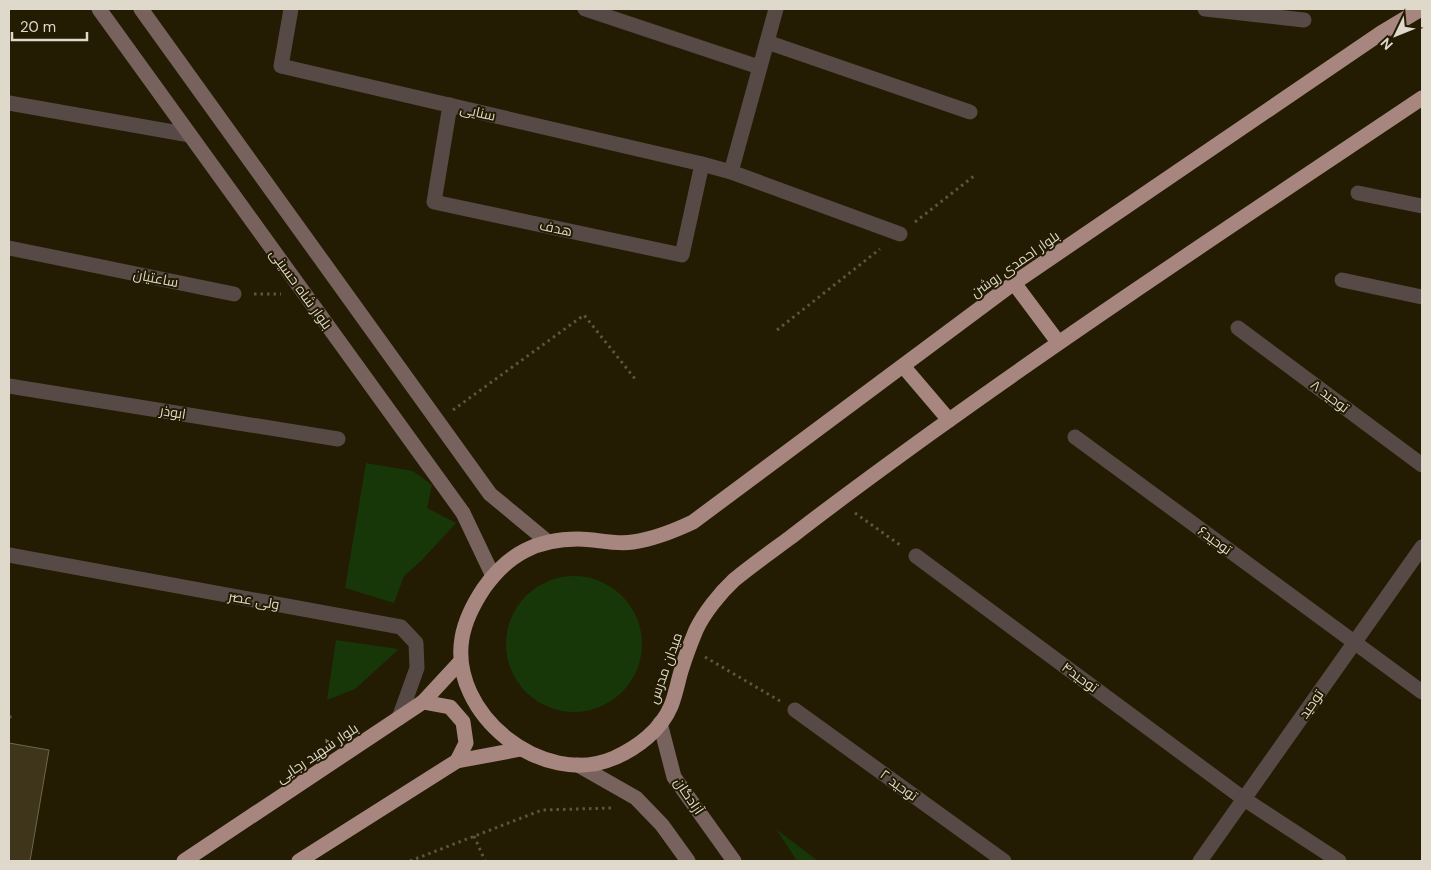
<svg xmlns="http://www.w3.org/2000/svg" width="1431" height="870" font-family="'DM Sans',Cairo,sans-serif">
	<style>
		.green { fill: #173708 }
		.building { fill: #3e351b; stroke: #70664b }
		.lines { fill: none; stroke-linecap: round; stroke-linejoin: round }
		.path { stroke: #5c553f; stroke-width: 3; stroke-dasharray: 2.5 4; stroke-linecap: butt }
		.street { stroke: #564946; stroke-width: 15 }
		.secondary { stroke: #77625e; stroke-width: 15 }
		.highway { stroke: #a88680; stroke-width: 15 }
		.labels { text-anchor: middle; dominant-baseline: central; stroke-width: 4; stroke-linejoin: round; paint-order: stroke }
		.street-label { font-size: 14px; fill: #ded9ca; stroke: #231b02 }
	</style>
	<rect width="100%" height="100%" fill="#231b02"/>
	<g class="green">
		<polygon points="366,463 413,471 432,485 427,508 456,523 421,561 404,576 394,603 345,588"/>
		<circle cx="574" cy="644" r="68"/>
		<polygon points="336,640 399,649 355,689 327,700"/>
		<polygon points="776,829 818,861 797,861"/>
	</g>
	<polygon class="building" points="9,743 49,750 30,861 9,861"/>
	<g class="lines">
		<g class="path">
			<polyline points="915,222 974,176"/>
			<polyline points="254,294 281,294"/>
			<polyline points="777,330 880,249"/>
			<polyline points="453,410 584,315 636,380"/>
			<polyline points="855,513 900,545"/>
			<polyline points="705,657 780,701"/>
			<polyline points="9,717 13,717"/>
			<polyline points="474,836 485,861"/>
			<polyline points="410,861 542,810 611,808"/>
		</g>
		<g class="street">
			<polyline points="291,9 281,66 702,164 731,172 900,234"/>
			<polyline points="585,9 759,67"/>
			<polyline points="1205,9 1304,20"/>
			<polyline points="767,42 970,112"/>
			<polyline points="9,103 190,135"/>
			<polyline points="450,105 434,202 682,255 702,164"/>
			<polyline points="731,172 776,9"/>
			<polyline points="1358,193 1422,206"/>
			<polyline points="9,248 234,294"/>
			<polyline points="1342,280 1422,297"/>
			<polyline points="1238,328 1422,465"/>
			<polyline points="9,386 338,439"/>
			<polyline points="1075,437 1422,692"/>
			<polyline points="9,555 401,627 416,643 417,668 399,718"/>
			<polyline points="916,556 1244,799 1339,861"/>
			<polyline points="795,710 1004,861"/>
			<polyline points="1200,861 1422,547"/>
		</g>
		<g class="secondary">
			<polyline points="99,9 463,513 493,576"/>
			<polyline points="141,9 490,494 548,542"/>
			<polyline points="660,723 674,777 734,861"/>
			<polyline points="578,765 636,798 662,825 688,861"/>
		</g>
		<g class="highway">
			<path d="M1421,9L1381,33L1014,283L693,522C674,531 654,539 633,542C615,545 596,539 578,539C537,539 508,554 484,588C474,603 465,620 462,638C449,714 543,789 614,758C637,748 661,730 671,706C676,694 678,680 682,668C686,655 691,642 696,630C704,613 720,593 734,580C752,565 772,551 791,537C837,501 884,467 931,433C1092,317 1258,208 1422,98"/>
			<polyline points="1014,283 1058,342"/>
			<polyline points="903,366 949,420"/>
			<polyline points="423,702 450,707 463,722 466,743 457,761"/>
			<polyline points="184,861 423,702 460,662"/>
			<polyline points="299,861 457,761 521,749"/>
		</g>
	</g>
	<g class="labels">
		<g class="street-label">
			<text transform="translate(478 112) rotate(13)">سنایی</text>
			<text transform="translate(556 228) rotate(12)">هدف</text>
			<text transform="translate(1015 264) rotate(-35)">بلوار احمدی روشن</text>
			<text transform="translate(156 278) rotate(11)">ساعتیان</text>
			<text transform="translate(301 289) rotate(54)">بلوار شاه حسینی</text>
			<text transform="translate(1330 396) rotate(37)">توحید ۸</text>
			<text transform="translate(173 412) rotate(9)">ابوذر</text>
			<text transform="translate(1215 540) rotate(36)">توحید۶</text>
			<text transform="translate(254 600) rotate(10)">ولی عصر</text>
			<text transform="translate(665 668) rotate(-70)">میدان مدرس</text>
			<text transform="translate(1080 677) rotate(36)">توحید۴</text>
			<text transform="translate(1311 704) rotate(-55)">توحید</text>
			<text transform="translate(317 753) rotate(-34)">بلوار شهید رجایی</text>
			<text transform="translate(899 785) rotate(36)">توحید ۲</text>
			<text transform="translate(689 796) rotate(56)">آزادگان</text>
		</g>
	</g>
	<rect width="1431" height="870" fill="none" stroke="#ded9ca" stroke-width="20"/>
	<g transform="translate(1396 35) rotate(227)" stroke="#231b02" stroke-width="4" paint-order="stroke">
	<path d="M0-4L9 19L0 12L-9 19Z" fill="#ded9ca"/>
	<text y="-8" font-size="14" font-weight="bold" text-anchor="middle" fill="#ded9ca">N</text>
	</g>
	<path d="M12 32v8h75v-8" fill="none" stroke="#ded9ca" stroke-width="2.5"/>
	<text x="20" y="32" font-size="15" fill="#ded9ca" stroke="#231b02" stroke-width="4" paint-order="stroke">20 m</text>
</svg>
